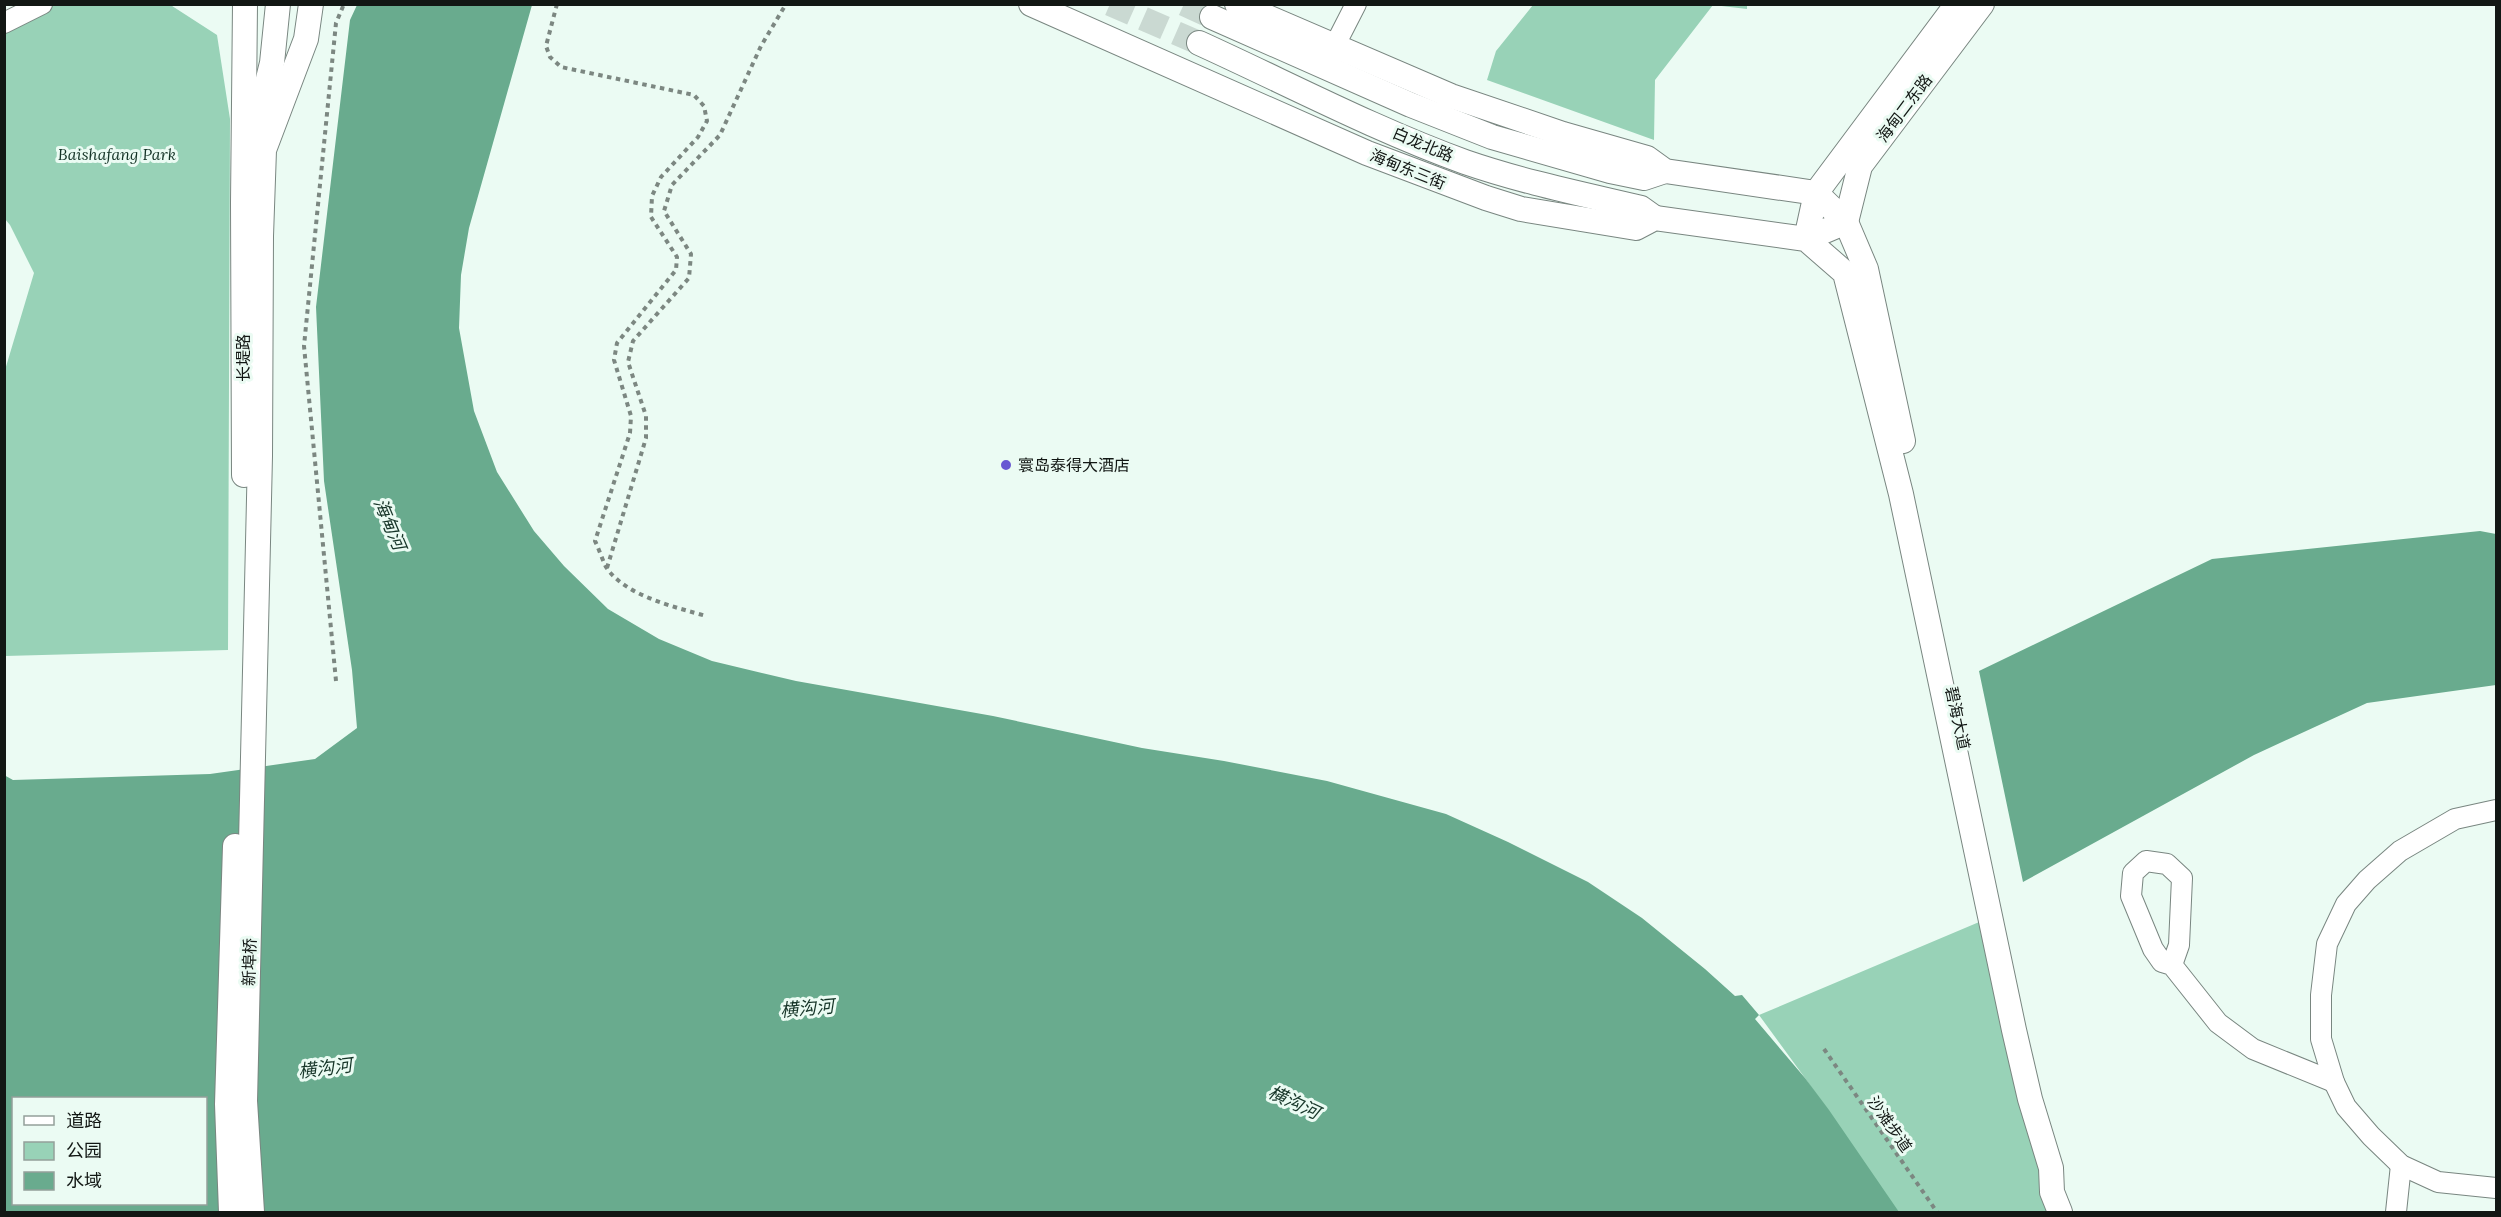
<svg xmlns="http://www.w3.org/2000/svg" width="2501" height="1217" font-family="Lora,'Noto Sans SC',serif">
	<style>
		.green { fill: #98d2b7 }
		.water { fill: #69ab8e; fill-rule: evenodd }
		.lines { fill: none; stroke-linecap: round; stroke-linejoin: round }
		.major-tunnel { stroke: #cad9d2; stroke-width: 24; stroke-dasharray: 24 12; stroke-linecap: butt }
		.minor-casing { stroke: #798680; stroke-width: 22 }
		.major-casing { stroke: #798680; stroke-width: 26 }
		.path { stroke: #7c8781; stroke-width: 4; stroke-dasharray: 4.5 4.5; stroke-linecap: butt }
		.minor { stroke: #fff; stroke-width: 20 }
		.major { stroke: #fff; stroke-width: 24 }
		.poi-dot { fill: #6858d2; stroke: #ebfbf3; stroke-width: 2 }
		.labels { text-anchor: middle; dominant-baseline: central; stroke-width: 6; stroke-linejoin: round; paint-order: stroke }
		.street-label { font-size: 16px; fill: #121714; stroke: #ebfbf3 }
		.park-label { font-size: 16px; font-style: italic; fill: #133225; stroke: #ebfbf3 }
		.poi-label { font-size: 16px; fill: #121714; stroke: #ebfbf3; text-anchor: start }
		.water-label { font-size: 18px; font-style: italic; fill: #163528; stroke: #ebfbf3 }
	</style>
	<rect width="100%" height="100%" fill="#ebfbf3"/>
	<g class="green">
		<polygon points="169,4 217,35 230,119 228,650 5,656 5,370 34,273 10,225 5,219 4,31 52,5"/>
		<polygon points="1533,5 1747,4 1747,9 1713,5 1655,80 1654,140 1487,80 1496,51"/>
		<polygon points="1991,917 2061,1212 1896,1212 1805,1078 1759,1015"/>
	</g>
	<g class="water">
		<path d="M357,5H532L469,228L461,275L459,328L474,411L497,472L534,531L564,566L608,609L659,639L712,661L796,681L993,716L1142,748L1224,761L1327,781L1446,814L1508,842L1588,882L1642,918L1705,969L1735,996L1742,995L1759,1015L1755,1019L1805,1078L1829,1110L1899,1212H5L4,775L13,780L210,774L315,759L357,728L352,670L324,481L316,307L350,20ZM14,1098H206V1204H14Z"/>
		<polygon points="2480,531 2496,534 2496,685 2367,703 2254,755 2023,882 1979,671 2212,559"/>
	</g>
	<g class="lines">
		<g class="major-tunnel">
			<polyline points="1110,4 1199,43"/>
			<polyline points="1184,4 1212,17"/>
		</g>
		<g class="minor-casing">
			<g id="minor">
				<polyline points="4,23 42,4"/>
				<polyline points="1334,47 1356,4"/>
				<polyline points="2496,810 2455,819 2400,851 2367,880 2346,904 2327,944 2321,995 2321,1039 2334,1082 2346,1107 2371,1136 2401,1165 2438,1182 2496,1188"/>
				<polyline points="2172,965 2162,962 2153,949 2131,896 2133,873 2146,861 2167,864 2182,878 2179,945 2172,965 2218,1023 2253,1049 2334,1082"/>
				<polyline points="2396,1212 2401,1165"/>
			</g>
		</g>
		<g class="major-casing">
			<g id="major">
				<polyline points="1031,4 1367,153 1486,198 1521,209 1636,228 1655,218 1806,239 1845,273 1901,494 2014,1030 2030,1099 2051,1168 2052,1192 2060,1212"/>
				<polyline points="1237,4 1451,96 1563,134 1647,158 1665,171 1816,193 1957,4"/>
				<polyline points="1212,17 1411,105 1492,137 1610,171 1644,178 1665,171"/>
				<path d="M1199,43C1287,83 1374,129 1465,162C1523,182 1582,194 1641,208L1655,218"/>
				<polyline points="264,142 261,107 272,63 278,4"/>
				<polyline points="1846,222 1806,239 1816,193 1846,222 1866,269 1903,441"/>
				<polyline points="1846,222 1860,166 1982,4"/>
				<polyline points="244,475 243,202 245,4"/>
				<polyline points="231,1212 227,1104 235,846"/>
				<polyline points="252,1212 245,1101 260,456 261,236 264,150 306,39 311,4"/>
			</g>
		</g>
		<g class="path">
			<path d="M557,4L546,46L550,57L561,67L694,95L704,106L707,121L698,137L661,177L652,196L651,217L677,257L676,270L617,343L614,360L631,416L630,433L595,541C599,549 602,559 606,567C625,596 675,607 706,616"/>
			<polyline points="607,568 646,438 646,416 628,362 633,341 689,278 691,254 664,211 672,185 720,135 761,46 786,4"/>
			<polyline points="336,681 304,346 336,23 344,4"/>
			<polyline points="1824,1049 1937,1212"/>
		</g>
		<use href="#minor" class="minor"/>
		<use href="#major" class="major"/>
	</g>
	<circle class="poi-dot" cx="1006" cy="465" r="6"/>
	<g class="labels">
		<g class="street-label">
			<text transform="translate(1904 108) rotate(-53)">海甸二东路</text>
			<text transform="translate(1423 144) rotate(23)">白龙北路</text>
			<text transform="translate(1408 169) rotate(22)">海甸东三街</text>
			<text transform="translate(243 358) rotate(-90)">长堤路</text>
			<text transform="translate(1958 718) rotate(78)">碧海大道</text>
			<text transform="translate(249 962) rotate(-88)">新埠桥</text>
			<text transform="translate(1890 1124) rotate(55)">沙滩步道</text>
		</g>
		<g class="park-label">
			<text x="117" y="154">Baishafang Park</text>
		</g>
		<g class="poi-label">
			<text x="1018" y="465">寰岛泰得大酒店</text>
		</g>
		<g class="water-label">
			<text transform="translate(390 524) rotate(67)">海甸河</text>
			<text transform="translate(807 1008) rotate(-5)">横沟河</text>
			<text transform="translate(325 1068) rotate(-7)">横沟河</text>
			<text transform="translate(1294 1102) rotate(25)">横沟河</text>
		</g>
	</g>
	<rect width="2501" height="1217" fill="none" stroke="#121714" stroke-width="12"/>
	<rect x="12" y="1097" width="195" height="108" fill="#ebfbf3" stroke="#94a09a" stroke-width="1.5"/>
	<rect x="24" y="1116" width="30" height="9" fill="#ffffff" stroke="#94a09a" stroke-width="1.5"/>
	<text x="66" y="1127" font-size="18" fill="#121714">道路</text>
	<rect x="24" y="1142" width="30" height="18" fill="#98d2b7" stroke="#94a09a" stroke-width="1.5"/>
	<text x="66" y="1157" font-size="18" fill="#121714">公园</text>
	<rect x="24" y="1172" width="30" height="18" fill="#69ab8e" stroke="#94a09a" stroke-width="1.5"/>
	<text x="66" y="1187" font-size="18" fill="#121714">水域</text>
</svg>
